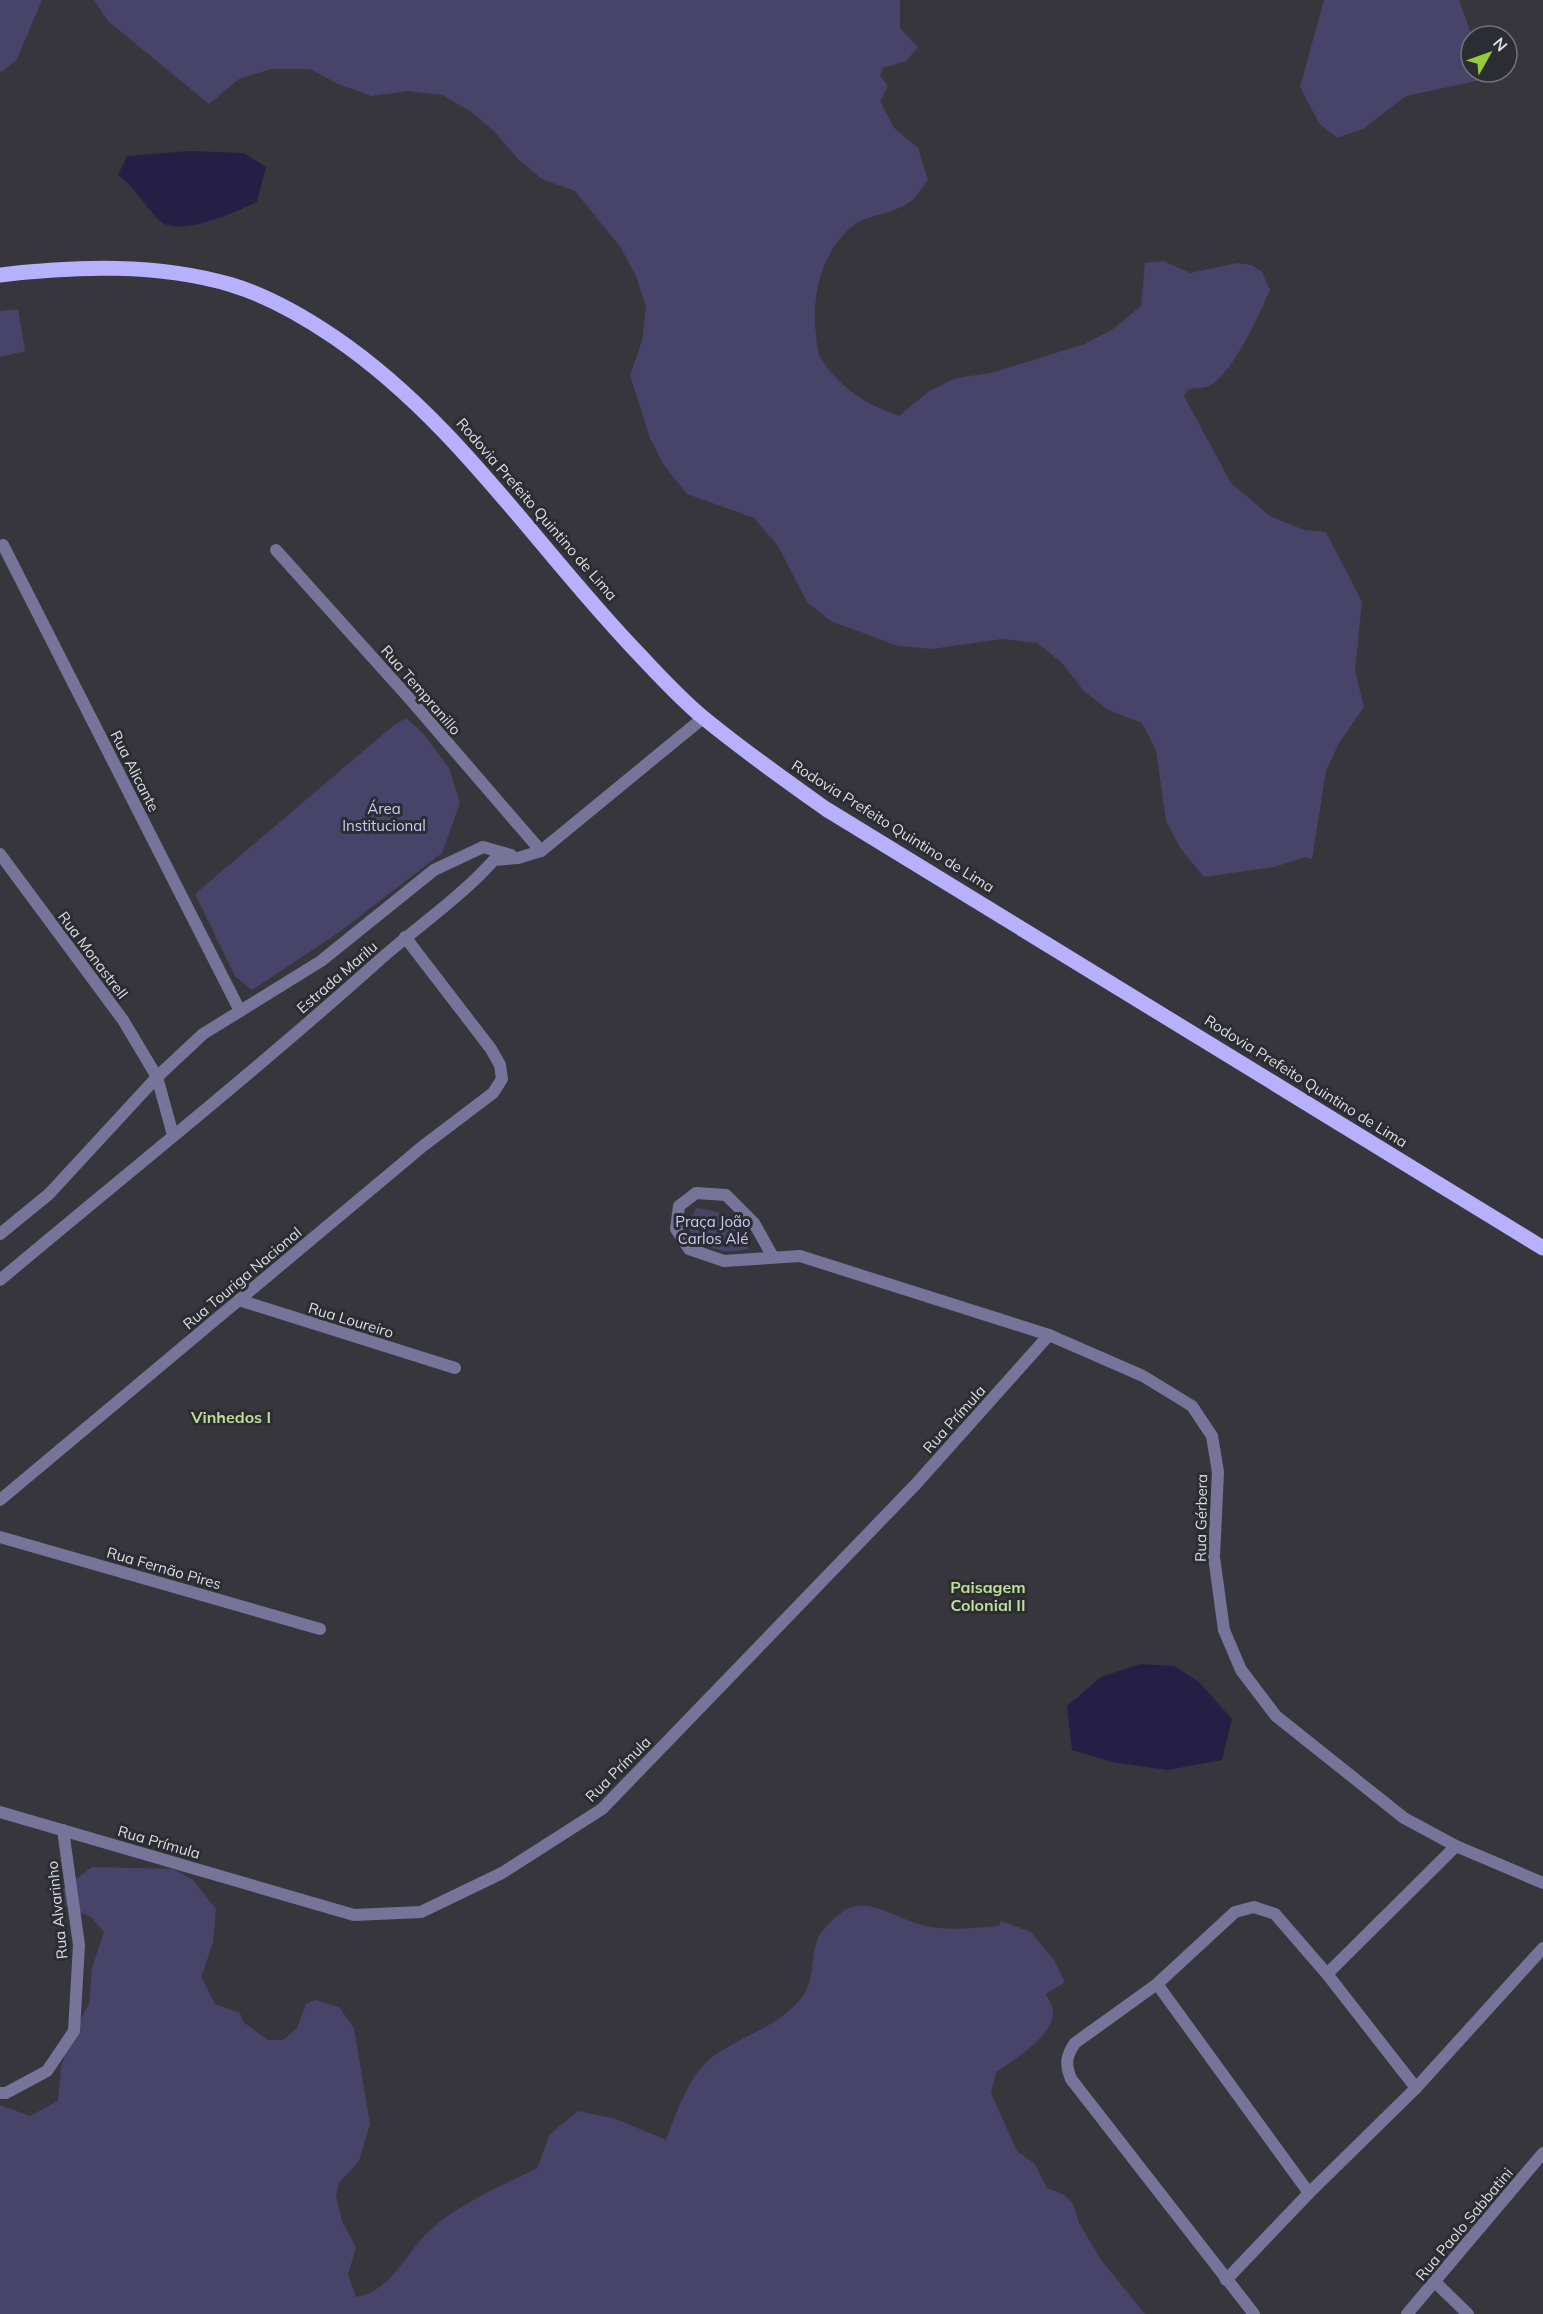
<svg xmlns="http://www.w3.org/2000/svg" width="1543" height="2314" font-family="Mulish,sans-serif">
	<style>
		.green { fill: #484469 }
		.water { fill: #251f45 }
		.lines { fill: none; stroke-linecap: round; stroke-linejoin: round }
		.minor { stroke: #77749a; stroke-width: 12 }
		.primary { stroke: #b7b0fd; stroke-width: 15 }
		.labels { text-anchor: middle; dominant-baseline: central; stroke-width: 6; stroke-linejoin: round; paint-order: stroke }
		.street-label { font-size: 15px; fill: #dcdce0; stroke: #2c2c33 }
		.park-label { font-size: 15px; fill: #ccc9f4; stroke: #2c2c33 }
		.neighbourhood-label { font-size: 16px; font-weight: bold; fill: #bfdf98; stroke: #2c2c33 }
	</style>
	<rect width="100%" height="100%" fill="#37363d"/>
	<g class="green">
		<polygon points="0,0 42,0 17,59 2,72 0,71"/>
		<path d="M94,0H900V28L918,47L906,61L883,68L880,76L888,86L880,101L894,128L918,148L928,180C922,187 915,200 907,204C889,215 865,214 849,229C821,255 811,298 816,335C817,342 817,351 820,357C840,389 866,404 899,416L928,392L956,378L991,373L1085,344L1113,329L1141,306L1145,263L1164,261L1190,273L1237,263L1252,265L1262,272L1270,290C1260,313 1231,378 1207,387C1202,388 1194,388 1189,389L1184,396L1231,483L1270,516L1304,530L1326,532L1362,602L1355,671L1364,707L1339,743L1326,771L1312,859L1306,857L1274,867L1204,877L1181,849L1166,821L1156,750L1142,723L1108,710L1084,691L1061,662L1037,643L1002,639L932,649L898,646L831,621L807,602L778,546L754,518L687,494L664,465L650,438L630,375L642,341L646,307L636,276L621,248L575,191L542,179L518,159L494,131L470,111L442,95L407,91L372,96L338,84L310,69H271L239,79L209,104L108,21Z"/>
		<polygon points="1324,0 1459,0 1472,36 1471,72 1481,72 1481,80 1406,96 1363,129 1337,138 1319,123 1300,87"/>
		<polygon points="18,309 25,351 0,357 0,311"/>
		<polygon points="406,718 423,733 449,768 460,803 442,853 338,933 252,990 235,976 195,894 394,725"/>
		<path d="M696,1208C731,1212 735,1219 749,1249C720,1255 707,1250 687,1228Z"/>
		<path d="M92,1867L173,1869L193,1880L216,1909L213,1943L201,1977L215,2004L240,2013L243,2022L268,2040H283L297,2028L306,2004L315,2000L339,2007L354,2028L370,2124L359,2161L339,2183L336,2195L342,2221L356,2248L348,2274L356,2297C389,2292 405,2256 426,2234C457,2204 500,2187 537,2168L550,2134L578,2111L616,2119L666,2140C677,2112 689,2073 715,2055C742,2036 773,2028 796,2004C817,1983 809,1963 817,1941C821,1929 840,1911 852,1907C875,1900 904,1922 926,1926C950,1931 974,1928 999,1926L1001,1921L1031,1932L1054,1960L1065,1982L1046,1994C1049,2000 1054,2009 1053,2016C1048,2039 1014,2060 996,2072L991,2093L1017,2151L1035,2164L1047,2188L1064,2195L1073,2204L1079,2223L1101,2260L1145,2314H0V2105L30,2116L58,2101L61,2067L73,2033L89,2004L92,1968L104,1932L91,1917L66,1906L63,1889Z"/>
	</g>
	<g class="water">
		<path d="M190,151L244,153L266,167L257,202C236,212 177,239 159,220C143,204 138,191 118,175L127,156Z"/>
		<polygon points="1140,1664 1174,1666 1199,1682 1232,1719 1222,1760 1168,1770 1112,1762 1072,1750 1067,1706 1101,1677"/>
	</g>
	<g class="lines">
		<g class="minor">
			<polyline points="3,545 240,1011"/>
			<polyline points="276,550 409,698 541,851"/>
			<polyline points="0,854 123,1020 157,1077 173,1135"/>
			<polyline points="0,1234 49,1194 157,1077 203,1034 321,961 434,870 483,847 511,855"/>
			<polyline points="773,1257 754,1223 726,1195 696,1193 679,1206 676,1229 689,1249 724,1261 800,1256 1049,1335 1143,1376 1192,1406 1212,1436 1218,1472 1214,1557 1224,1630 1241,1670 1276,1716 1404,1818 1456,1846 1543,1883"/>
			<path d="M0,1280C125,1175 253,1073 375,964C414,929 459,899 494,860L518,858L541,851L703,718"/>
			<polyline points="239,1300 455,1368"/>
			<polyline points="0,1500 423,1146 493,1093 502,1079 500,1065 491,1049 405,937"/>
			<polyline points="0,1537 320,1629"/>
			<polyline points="0,1812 354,1915 421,1912 502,1873 602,1809 916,1484 1049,1335"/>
			<polyline points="1327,1974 1456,1846"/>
			<polyline points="1157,1984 1309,2193"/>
			<polyline points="0,2093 6,2093 47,2071 74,2031 79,1945 63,1830"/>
			<polyline points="1226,2280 1309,2193 1416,2088 1543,1948"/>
			<polyline points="1436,2283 1468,2314"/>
			<path d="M1254,2314L1071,2079C1065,2064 1066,2056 1075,2043L1157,1984L1235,1912L1254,1907L1275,1914L1327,1974L1416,2088"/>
			<polyline points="1407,2314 1543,2153"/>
		</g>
		<path class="primary" d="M0,275C75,266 158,263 232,285C268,296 303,316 334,337C456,420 534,544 635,650C657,673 680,699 705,719C744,751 785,780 826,809L1543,1248"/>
	</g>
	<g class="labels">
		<g class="street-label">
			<text transform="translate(537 509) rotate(49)">Rodovia Prefeito Quintino de Lima</text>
			<text transform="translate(421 690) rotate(49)">Rua Tempranillo</text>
			<text transform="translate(135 771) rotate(63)">Rua Alicante</text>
			<text transform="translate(893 826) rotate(32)">Rodovia Prefeito Quintino de Lima</text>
			<text transform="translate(93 955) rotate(53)">Rua Monastrell</text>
			<text transform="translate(337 977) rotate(-41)">Estrada Marilu</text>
			<text transform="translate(1306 1081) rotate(32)">Rodovia Prefeito Quintino de Lima</text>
			<text transform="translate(242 1278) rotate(-40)">Rua Touriga Nacional</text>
			<text transform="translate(351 1320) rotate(17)">Rua Loureiro</text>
			<text transform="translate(954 1419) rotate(-48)">Rua Prímula</text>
			<text transform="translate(1201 1518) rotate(-89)">Rua Gérbera</text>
			<text transform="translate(164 1568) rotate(16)">Rua Fernão Pires</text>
			<text transform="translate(618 1769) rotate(-45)">Rua Prímula</text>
			<text transform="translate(159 1842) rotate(16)">Rua Prímula</text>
			<text transform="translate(57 1910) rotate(-96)">Rua Alvarinho</text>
			<text transform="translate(1464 2224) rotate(-50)">Rua Paolo Sabbatini</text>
		</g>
		<g class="park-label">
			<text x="384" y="808">Área<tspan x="384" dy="17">Institucional</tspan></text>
			<text x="713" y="1221">Praça João<tspan x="713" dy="17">Carlos Alé</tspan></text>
		</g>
		<g class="neighbourhood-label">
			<text x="231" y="1417">Vinhedos I</text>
			<text x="988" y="1587">Paisagem<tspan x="988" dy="18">Colonial II</tspan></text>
		</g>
	</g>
	<g transform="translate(1489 54) rotate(50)"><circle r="28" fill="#2c2c33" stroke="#727278" stroke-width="1.5"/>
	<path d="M0-4.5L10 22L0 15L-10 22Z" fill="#95cc3b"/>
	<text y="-9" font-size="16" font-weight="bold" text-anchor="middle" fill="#dcdce0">N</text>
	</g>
</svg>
